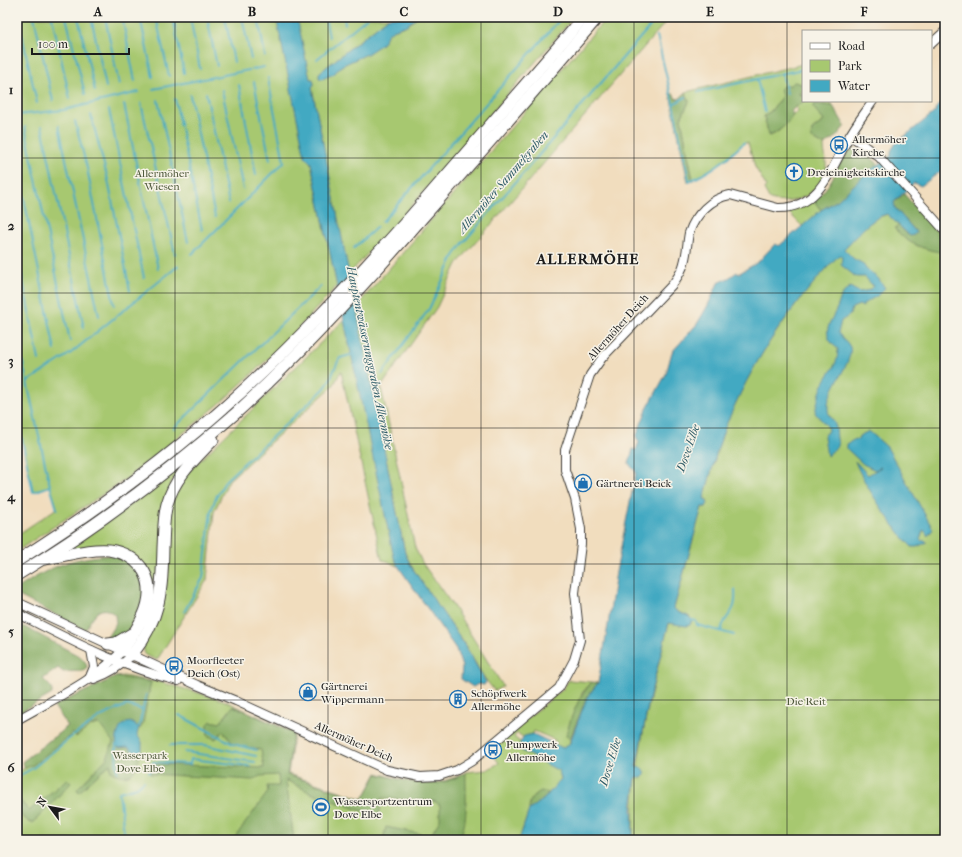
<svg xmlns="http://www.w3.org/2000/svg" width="962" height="857" font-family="'IM FELL French Canon',serif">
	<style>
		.green { fill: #a7c870; stroke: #627246 }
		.forest { fill: #85ac62; stroke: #50643f }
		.water { fill: #42a9c2; stroke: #2f626f }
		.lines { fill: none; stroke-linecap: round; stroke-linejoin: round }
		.stream { stroke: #42a9c2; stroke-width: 2 }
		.secondary-casing { stroke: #3c3934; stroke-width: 10 }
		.highway-casing { stroke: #3c3934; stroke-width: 13 }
		.secondary { stroke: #fff; stroke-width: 8 }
		.highway { stroke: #fff; stroke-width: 11 }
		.grid { fill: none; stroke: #1c1c1c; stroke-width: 1; stroke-opacity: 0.55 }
		.labels { text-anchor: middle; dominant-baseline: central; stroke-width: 3; stroke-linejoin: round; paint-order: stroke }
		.poi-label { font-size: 11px; fill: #1c1c1c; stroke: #f7f3e8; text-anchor: start }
		.park-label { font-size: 11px; fill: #4d5839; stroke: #f7f3e8 }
		.street-label { font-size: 11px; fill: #1c1c1c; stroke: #f7f3e8 }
		.water-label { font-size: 12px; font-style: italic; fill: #2d5b67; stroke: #f7f3e8 }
		.district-label { font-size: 15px; font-weight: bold; letter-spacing: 1px; fill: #1c1c1c; stroke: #f7f3e8 }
		.neatline { fill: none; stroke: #1c1c1c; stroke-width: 1.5 }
		.grid-label { font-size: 13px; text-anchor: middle; font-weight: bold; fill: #1c1c1c }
	</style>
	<rect width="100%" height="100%" fill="#f7f3e8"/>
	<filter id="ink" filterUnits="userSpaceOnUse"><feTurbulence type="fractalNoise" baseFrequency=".025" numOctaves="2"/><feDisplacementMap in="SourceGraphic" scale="8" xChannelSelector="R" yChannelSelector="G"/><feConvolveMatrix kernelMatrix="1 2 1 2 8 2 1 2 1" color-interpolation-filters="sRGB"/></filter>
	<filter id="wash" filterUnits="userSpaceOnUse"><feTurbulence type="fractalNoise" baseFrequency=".012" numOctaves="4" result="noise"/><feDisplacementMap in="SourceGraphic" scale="16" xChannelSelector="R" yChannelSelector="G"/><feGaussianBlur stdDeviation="0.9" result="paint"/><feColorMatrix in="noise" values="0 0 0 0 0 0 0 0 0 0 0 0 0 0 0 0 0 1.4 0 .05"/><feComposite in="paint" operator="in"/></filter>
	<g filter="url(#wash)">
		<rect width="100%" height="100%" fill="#f1ddbe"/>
		<g class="green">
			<polygon points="17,17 389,17 319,73 334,74 341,66 382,44 388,34 393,30 407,25 417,17 574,17 407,211 348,275 312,88 314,84 313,80 310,79 305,157 311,163 337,286 281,347 218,405 126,479 17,551 17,535 57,508 50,486 33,492 17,416"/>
			<path d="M607,17H670L457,264L437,307L381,387L415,548L423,564L453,606L503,686L495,691C481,676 473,657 462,640C442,611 419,584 405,553L355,308Z"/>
			<path d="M803,64V94L782,96L771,111L764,117L769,136C781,134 789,117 798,111L796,107C801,97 821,101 831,101L833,106L816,104L824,121L812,130L811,138L824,145C824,155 828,162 825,172C818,196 792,206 770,200L764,189L766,186L755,167L748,143H744L725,160L693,180L681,118L689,102L686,92Z"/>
			<polygon points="814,201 821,210 803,227 788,212"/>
			<path d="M888,214L945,246V840H633C632,764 650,696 669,623L690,617L676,611L674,608L702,507H706L707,500L704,498C712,471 718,443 729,417C755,356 793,305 837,256C850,241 867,219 888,214Z"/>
			<polygon points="344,320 398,566 387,561 382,560 341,371 333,386 229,480 214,512 207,580 157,660 145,655 143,646 164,596 168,571 168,511 186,474"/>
			<polygon points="177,470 179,471 171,483 157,598 124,550 64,553"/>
			<polygon points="123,676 164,683 223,700 294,733 288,774 363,799 377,773 417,784 434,784 459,776 466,772 487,770 499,763 493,755 497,752 494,749 502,739 562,690 569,680 592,682 582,693 566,735 570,739 569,745 563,748 555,745 555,740 534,731 533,734 523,737 517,733 514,737 520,742 522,751 560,771 561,779 544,799 529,810 519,840 17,840 17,772 25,768 22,762 68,726 54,706 116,677"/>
		</g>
		<g class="forest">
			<path d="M794,82L802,84L803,89L799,93L800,95L803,94V101L791,111L793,114C791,122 776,134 769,136L764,116L771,111L782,96L780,90L783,86L790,85Z"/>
			<polygon points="686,92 689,102 681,118 693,180 688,182 670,94 674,94 675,98 679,99"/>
			<polygon points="815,104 833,106 845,126 835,138 824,145 811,138 812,130 824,121 813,107"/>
			<path d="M854,149L865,152L879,165L838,200L821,210L814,201C821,194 827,188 832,179C839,167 841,154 854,149Z"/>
			<path d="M904,194L945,240V253C924,249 910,246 895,229L898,225L910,236L916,232L895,208L894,202Z"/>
			<path d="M114,555C159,570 146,609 124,637L106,639L116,623L115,615C100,601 93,617 85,630L17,595V589C51,566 72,557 114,555Z"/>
			<polygon points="17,623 81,657 86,663 87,668 84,671 63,672 58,668 43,679 52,688 52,694 17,714"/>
			<path d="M116,677L151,682L143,723L140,729L139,727L124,746L140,752C138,771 131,782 111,772L110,764L79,792L77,789L107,758L113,742L99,724L91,726L76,737L73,733L33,765L25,768L22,762L68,726L54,706Z"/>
			<path d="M592,682L598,683L587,697L570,739L566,736C571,716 578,697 592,682Z"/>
			<path d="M233,706L293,733L287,775L363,799L377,774C408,781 437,792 466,772C465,788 470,829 457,840H431L430,836L440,820V805L434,801L382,798L379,817L313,794L286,780L294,840H233L268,792L267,786H279L278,775L260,776L253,780L150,774L153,764L264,768L261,750L234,745L223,731L216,739L208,736L207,725L211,721L220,723Z"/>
			<polygon points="67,779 71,783 33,823 29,822 17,812 17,797 29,811"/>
			<path d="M541,791L549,793L544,799L529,810C529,800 532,796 541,791Z"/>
			<polygon points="386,827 421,834 425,840 383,840"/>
		</g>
		<g class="water">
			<polygon points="276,17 297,17 310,79 313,79 314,84 312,88 405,553 411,566 462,641 486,682 484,685 478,684 473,687 461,679 462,667 456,649 398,566 394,558 311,163 305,157"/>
			<polygon points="389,17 417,17 407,25 393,30 388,34 382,44 367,54 341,66 334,74 322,79 319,78 319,73"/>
			<path d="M945,99V168L921,186L914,183L894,202L895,208L916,232L914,235L910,236L887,214C870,218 856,237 844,249L854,259L862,263L867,270L878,278L885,288L877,296L863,304V307L859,305L852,308L850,315L841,321L838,333C841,337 848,342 850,347C854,361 830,386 828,405C827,419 834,417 836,428C837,433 836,437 838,443L836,448L827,456L824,437L828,430L827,426L815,413C817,403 819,394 823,385C829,371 838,367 838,349C820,335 829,325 837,308C842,296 839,296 850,287L859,292L870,290L873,286L865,277H856L841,265L842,257L839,255C791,306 758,352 730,416C718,442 712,471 704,498L708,503L706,507H702L674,608C678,615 688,613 692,620L690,625L686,626L669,623L650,696L636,767L642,768L646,774L642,778L636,777L632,809L633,840H519L529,810L544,799L561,779L559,771L522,751L520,743L524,736L533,734L563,748L569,745L587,697L598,683L608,625L616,572L636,472L629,464L633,449L636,450L639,442L636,437L647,409L666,374L672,352L697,324L708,305L718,283L727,279L737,272L738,274L758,262L775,244L779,246L821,210L838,200L869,171L891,156V151L895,144L936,111L935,109Z"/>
			<path d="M869,431L887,447L933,529L928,536L924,530L923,531L920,539L922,541L925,540L927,542L917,547H912C894,529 863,484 855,461L868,475L881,467L875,470L863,464L847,449V444L855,439L858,440L859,436Z"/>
			<path d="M130,722L139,727L137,735L142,742V750L140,752L133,751L128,747L119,748L116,745C117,734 118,724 130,722Z"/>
		</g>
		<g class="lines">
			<g class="stream">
				<polyline points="18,17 37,103"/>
				<polyline points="34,17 53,101"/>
				<polyline points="52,17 70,99"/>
				<polyline points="66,17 85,94"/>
				<polyline points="78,17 95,91"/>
				<polyline points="91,17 106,87"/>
				<polyline points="105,17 119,84"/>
				<polyline points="122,17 135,81"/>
				<polyline points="140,17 153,77"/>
				<polyline points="156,17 169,76"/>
				<polyline points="173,17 184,73"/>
				<polyline points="190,17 200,69"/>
				<polyline points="207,17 217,66"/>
				<polyline points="225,17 234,62"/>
				<polyline points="242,17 251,59"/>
				<polyline points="258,17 265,56"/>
				<polyline points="325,17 329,37"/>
				<polyline points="344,17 345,24"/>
				<polyline points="657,36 673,104"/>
				<polyline points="317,59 368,17"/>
				<polyline points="782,73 787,94"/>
				<polyline points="757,79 765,112"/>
				<polyline points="254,82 270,160"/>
				<polyline points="239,85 256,175"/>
				<polyline points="17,86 20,102"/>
				<polyline points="153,89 264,67"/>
				<polyline points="222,90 243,189"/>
				<polyline points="698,92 803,69"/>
				<polyline points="206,93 229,203"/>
				<polyline points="190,95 215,217"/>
				<path d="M686,97L673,104L689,181C710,173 727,159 744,143"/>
				<polyline points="175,99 202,230"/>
				<polyline points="158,100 188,242"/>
				<polyline points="141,103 175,254"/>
				<polyline points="124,104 158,269"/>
				<polyline points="109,110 144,278"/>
				<polyline points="17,115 64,110 139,92"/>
				<polyline points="91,115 108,180 130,291"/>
				<polyline points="75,121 87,168 114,305"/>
				<polyline points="42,126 84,328"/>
				<polyline points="59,126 99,316"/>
				<polyline points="25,127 70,341"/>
				<polyline points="17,164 55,350"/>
				<polyline points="382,222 562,17"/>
				<polyline points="354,248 377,227"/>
				<polyline points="17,253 39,360"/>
				<polyline points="192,254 284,162 268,78"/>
				<polyline points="17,337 27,382 71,353 178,266"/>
				<polyline points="382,374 429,309 454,256 463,243 658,17"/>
				<polyline points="27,382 50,486"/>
				<polyline points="17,416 33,492 50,486 57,509"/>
				<polyline points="174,428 321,286"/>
				<path d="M184,612L203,578L211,511L216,497L226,480L324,389C333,378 333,369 340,358L354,354"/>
				<polyline points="692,620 696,621 697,625 734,635"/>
				<path d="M721,631C725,612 737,617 735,590"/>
				<polyline points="179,715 233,744 256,750"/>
				<polyline points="139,727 146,695"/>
				<polyline points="116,745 117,772"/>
				<polyline points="170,745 205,745 256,756"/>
				<polyline points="185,752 255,762"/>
				<polyline points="149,772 153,762 190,764 191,759 251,766"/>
				<polyline points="17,777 33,768 70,738 102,716 127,705 143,710"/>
				<polyline points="125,840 119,792 137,787 144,781"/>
			</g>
		</g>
	</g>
	<g filter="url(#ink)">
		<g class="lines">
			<g class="secondary-casing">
				<g id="secondary">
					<polyline points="931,44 945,31"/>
					<polyline points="850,135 879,157 945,231"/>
					<path d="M17,602L197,685L236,701L387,770L420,777L439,776L457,770L472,761L559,688L574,660L580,640L575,593L581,544V529L575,499L565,470V450L590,375L602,358L672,285C677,278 682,272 684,263C687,253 687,243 689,233C695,215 711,198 730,195L778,208C820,209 832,167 849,137C856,124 865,113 873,101"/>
					<path d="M17,613C72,641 118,666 178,681"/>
					<polyline points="89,679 94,667 91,650"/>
					<path d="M94,679C109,674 120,667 132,655"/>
					<path d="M17,720C53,699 93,682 122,651"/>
				</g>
			</g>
			<g class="highway-casing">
				<g id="highway">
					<path d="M45,559C66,556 89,548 109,550C122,552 133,557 141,567C162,595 138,628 122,651"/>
					<path d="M17,561C91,514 162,463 227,405C294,346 353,281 412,215C470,149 527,83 584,17"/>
					<path d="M17,575C94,528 168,473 236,413C303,352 364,285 424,216C483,150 540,84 598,17"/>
					<polyline points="108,644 116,643 133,633"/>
					<path d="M132,655C161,617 162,592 163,547C164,532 163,518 167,504C174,478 195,459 213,440"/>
				</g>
			</g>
			<use href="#secondary" class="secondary"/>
			<use href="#highway" class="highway"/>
		</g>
	</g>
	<path class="grid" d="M175,17V840M328,17V840M481,17V840M634,17V840M787,17V840M17,158H945M17,293H945M17,428H945M17,564H945M17,700H945"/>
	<defs>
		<g id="bus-ring" transform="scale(0.9)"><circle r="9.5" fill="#f7f3e8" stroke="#1f6fb2" stroke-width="1.5"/><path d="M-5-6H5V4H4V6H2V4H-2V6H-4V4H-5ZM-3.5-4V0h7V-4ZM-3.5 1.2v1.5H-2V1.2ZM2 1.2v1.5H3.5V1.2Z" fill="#1f6fb2"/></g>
		<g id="church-ring" transform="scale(0.9)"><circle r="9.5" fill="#f7f3e8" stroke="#1f6fb2" stroke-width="1.5"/><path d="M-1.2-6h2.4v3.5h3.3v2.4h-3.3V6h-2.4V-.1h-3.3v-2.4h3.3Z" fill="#1f6fb2"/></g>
		<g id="shop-ring" transform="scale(0.9)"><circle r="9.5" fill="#f7f3e8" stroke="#1f6fb2" stroke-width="1.5"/><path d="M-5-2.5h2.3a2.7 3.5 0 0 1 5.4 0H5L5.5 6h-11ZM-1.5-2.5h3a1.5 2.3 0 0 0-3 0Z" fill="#1f6fb2"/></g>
		<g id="building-ring" transform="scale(0.9)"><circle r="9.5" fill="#f7f3e8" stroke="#1f6fb2" stroke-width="1.5"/><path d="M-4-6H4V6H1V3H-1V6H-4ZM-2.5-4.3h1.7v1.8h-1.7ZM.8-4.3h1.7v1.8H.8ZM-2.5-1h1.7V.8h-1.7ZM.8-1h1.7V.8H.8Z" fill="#1f6fb2"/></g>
		<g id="stadium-ring" transform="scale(0.9)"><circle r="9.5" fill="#f7f3e8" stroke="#1f6fb2" stroke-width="1.5"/><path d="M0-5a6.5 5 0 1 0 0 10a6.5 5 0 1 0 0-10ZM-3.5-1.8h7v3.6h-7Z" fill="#1f6fb2"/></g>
	</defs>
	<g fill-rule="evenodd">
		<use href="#bus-ring" x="839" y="145"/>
		<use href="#church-ring" x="794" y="172"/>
		<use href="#shop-ring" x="583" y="483"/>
		<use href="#bus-ring" x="174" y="666"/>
		<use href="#shop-ring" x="308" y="692"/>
		<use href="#building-ring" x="458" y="699"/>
		<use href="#bus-ring" x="493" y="750"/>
		<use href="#stadium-ring" x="321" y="807"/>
	</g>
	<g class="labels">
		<g class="poi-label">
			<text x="852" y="139">Allermöher<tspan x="852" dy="13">Kirche</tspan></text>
			<text x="807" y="172">Dreieinigkeitskirche</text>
			<text x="596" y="483">Gärtnerei Beick</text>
			<text x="187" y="660">Moorfleeter<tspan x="187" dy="13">Deich (Ost)</tspan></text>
			<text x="321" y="686">Gärtnerei<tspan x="321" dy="13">Wippermann</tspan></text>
			<text x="471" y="693">Schöpfwerk<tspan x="471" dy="13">Allermöhe</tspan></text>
			<text x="506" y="744">Pumpwerk<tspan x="506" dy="13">Allermöhe</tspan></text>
			<text x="334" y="801">Wassersportzentrum<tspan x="334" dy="13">Dove Elbe</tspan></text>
		</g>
		<g class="park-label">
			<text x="162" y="173">Allermöher<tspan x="162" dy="13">Wiesen</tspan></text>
			<text x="806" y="701">Die Reit</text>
			<text x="140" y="755">Wasserpark<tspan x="140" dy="13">Dove Elbe</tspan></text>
		</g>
		<g class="street-label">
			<text transform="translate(618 327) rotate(-48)">Allermöher Deich</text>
			<text transform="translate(354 742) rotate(24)">Allermöher Deich</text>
		</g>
		<g class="water-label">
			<text transform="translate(503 182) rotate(-49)">Allermöher Sammelgraben</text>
			<text transform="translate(370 358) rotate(78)">Hauptentwässerungsgraben Allermöhe</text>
			<text transform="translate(688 448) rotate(-71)">Dove Elbe</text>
			<text transform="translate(610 762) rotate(-73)">Dove Elbe</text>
		</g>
		<g class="district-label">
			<text x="588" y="259">ALLERMÖHE</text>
		</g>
	</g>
	<rect width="962" height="857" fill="none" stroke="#f7f3e8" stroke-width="44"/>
	<rect x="802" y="30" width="130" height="72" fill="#f7f3e8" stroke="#9f9d96"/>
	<rect x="810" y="43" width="20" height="6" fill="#ffffff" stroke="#9f9d96"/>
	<text x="838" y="50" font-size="12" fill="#1c1c1c">Road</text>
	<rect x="810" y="60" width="20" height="12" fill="#a7c870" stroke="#9f9d96"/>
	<text x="838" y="70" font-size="12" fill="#1c1c1c">Park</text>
	<rect x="810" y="80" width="20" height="12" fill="#42a9c2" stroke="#9f9d96"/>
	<text x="838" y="90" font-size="12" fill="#1c1c1c">Water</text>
	<g transform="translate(50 807) rotate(302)" stroke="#f7f3e8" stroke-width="3" paint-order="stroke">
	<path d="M0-3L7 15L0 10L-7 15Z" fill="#1c1c1c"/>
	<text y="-6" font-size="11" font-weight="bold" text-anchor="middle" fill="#1c1c1c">N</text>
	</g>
	<path d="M32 48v6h97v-6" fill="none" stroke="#1c1c1c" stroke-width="2"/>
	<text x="38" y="48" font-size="12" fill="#1c1c1c" stroke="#f7f3e8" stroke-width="3" paint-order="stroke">100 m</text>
	<rect x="22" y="22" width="918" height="813" class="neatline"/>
	<g class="grid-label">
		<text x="98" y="16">A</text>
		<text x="252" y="16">B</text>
		<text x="404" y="16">C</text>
		<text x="558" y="16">D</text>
		<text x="710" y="16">E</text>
		<text x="864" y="16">F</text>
		<text x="11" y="94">1</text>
		<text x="11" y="230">2</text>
		<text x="11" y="365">3</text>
		<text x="11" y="501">4</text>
		<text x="11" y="636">5</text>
		<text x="11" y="772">6</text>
	</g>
</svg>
